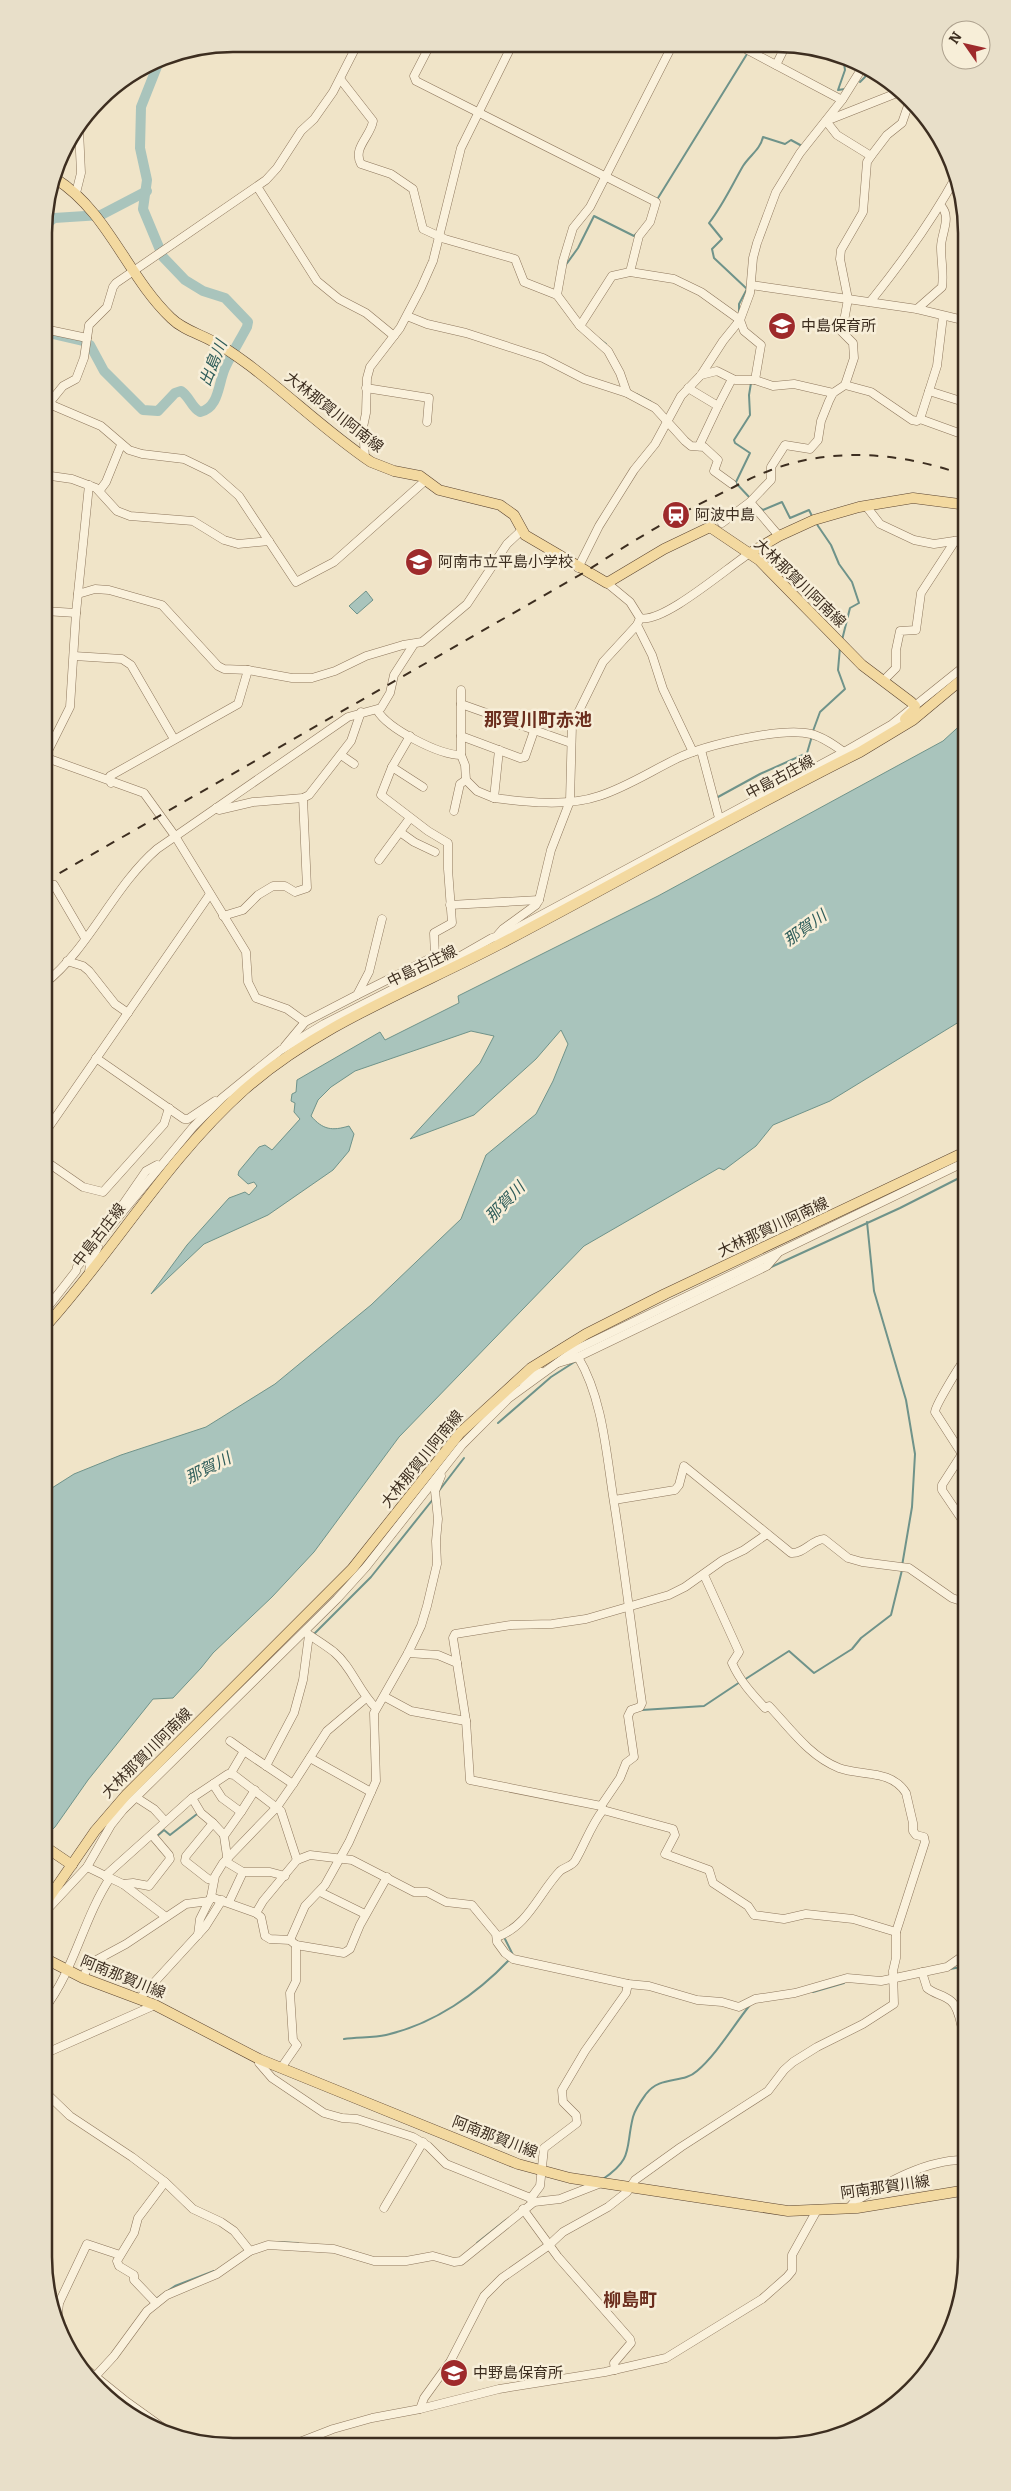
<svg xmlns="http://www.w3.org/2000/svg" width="1011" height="2491" font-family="Bitter,'Noto Sans JP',serif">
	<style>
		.water { fill: #a9c4bc; stroke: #6f938a }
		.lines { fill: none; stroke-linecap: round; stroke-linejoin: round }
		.stream { stroke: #6f938a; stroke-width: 2 }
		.river { stroke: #a9c4bc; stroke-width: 10 }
		.minor-casing { stroke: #8d765c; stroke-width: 9 }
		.major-casing { stroke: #5b4430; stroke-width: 11 }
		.minor { stroke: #faf1dc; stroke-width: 8 }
		.major { stroke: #f3d9a0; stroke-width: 10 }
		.rail { stroke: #3d2e20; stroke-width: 2; stroke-dasharray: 9 9; stroke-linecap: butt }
		.labels { text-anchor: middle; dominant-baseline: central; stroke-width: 5; stroke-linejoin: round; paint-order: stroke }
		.poi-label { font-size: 15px; fill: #3d2e20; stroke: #f7eed8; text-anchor: start }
		.street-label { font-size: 15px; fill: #3d2e20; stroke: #f7eed8 }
		.water-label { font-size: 16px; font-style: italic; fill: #2f5d5a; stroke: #f7eed8 }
		.quarter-label { font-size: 18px; font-weight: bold; fill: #6b2e1e; stroke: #f7eed8 }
		.rim { fill: none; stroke: #3d2e20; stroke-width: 2.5 }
	</style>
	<rect width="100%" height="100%" fill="#f0e4c8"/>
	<g class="water">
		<polygon points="366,591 373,600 357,614 349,606"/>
		<path d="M967,719V1017L830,1101L773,1125L756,1146L724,1170L719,1168L584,1246L399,1437L314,1552L272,1597L213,1653L201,1668L173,1698L153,1699L88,1780L55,1827L44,1837V1493L74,1474L121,1455L206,1427L275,1384L371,1305L461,1219L486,1155L536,1114L553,1081L568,1044L561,1030L536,1059L474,1115L410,1139L480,1063L494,1036L471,1031L355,1071L331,1087L318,1100L311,1116C323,1130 332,1131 349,1126L354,1134L349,1151L333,1170L268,1215L204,1244L151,1294L187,1245L229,1198L245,1192L249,1195L257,1186L254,1182L248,1184L238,1175L239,1171L259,1147L265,1145L272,1150L300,1119L294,1112L295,1103L291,1101L292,1094L296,1092L297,1080L380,1032L385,1040L459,1003L458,996L658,896L943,741Z"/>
	</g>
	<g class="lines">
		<g class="stream">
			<polyline points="843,57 845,70 838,90 845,89"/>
			<polyline points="860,82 865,77 868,68"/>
			<polyline points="658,198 747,54"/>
			<polyline points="565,266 578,248 594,216 634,236 637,233"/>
			<path d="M739,314V304L747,289L714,258L712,249L722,239L709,223C723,205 732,185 743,166C750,155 760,150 763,137L785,144L791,140L802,146"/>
			<polyline points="598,338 606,344"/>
			<polyline points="636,394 651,402"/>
			<polyline points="735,482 750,498"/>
			<polyline points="736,482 750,453 735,443 734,440 750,415 749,395 751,383"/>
			<polyline points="759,507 763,510 782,502 790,518 809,510 813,518"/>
			<polyline points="816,523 831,545 839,564 852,582 859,603 850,608 842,640"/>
			<polyline points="813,731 820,712 845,689 838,670 840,647"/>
			<polyline points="718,797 760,774 807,753 812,736"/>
			<polyline points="867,1222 874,1291 906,1400 915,1454 912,1507 902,1566"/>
			<polyline points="769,1268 900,1208 967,1174"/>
			<polyline points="498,1423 551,1377 576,1361"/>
			<polyline points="438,1492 464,1458"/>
			<polyline points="313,1635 371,1577 434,1498"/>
			<polyline points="744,1680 789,1651 814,1673 852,1649 861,1638 891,1615 902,1570"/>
			<polyline points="642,1710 704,1706 740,1682"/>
			<polyline points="156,1837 164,1830 170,1835 197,1814"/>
			<polyline points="505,1939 513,1955"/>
			<polyline points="950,1969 967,1966"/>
			<polyline points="813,1992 844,1983"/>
			<path d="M344,2039C358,2037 373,2038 386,2035C434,2024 477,1994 510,1959"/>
			<path d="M603,2179C634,2158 625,2149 633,2117C635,2109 641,2101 646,2094C660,2075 683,2084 697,2071C717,2054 733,2026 750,2005"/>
			<polyline points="534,2199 549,2197"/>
			<polyline points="273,2242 298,2243"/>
			<polyline points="477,2243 506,2220"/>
			<polyline points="156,2299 175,2286 214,2271"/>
		</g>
		<g class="river">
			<polyline points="44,226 54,218 101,215 147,191"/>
			<path d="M44,332L83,341L90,345L104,371L143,410L158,411L175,393L181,391C190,397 191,407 200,412C220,408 218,381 226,366C232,353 240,340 247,327L248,322L225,298L203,291L185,280L163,257L143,209L147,180L140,148L141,107L160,59"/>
		</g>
		<g class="minor-casing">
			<g id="minor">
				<polyline points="430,45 414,76 416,81 656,202 650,222 639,236 630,272"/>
				<polyline points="742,47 842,100"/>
				<polyline points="776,65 785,47"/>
				<path d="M341,80L373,121C371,136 352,148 361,164L391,174L413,189L423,229L445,239L515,259L524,282L557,295L580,326L608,351L620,373L627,393"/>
				<polyline points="902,91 826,121 837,135 871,156 887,135 902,123 910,100"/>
				<polyline points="258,188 317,281 339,299 366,313 394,336"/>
				<polyline points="76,193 81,173 79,130"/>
				<polyline points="751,285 917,309 967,321"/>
				<polyline points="557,295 563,261 573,228 590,207 672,46"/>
				<path d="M870,302C903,261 932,221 957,175"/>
				<path d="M917,309L942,287C944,273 941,261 941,247C941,234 952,217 941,206"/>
				<polyline points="407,316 427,324 466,333 543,358 584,379 627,393 655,408 685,441 691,446 704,447 718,460 714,471 732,484"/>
				<polyline points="580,326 612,276 630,272 674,279 701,292 740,320 744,331 761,345 755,380"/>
				<polyline points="44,327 49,330 87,338"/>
				<polyline points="701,375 717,371 735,380 755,380 773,386 794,384 833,393"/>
				<polyline points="845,385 871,392 912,420 917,421 920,419 937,366 943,316"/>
				<polyline points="366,388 429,398 427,422"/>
				<polyline points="688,388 718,406 732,379"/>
				<polyline points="929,391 967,403"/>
				<polyline points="44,402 50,402 54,406 101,426 129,450 142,454 184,459 213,473 239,496 296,582 334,562 426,480"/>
				<polyline points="50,402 63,386 76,379 84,358 89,325 107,307 113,287 116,283 266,180 277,168 301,131 314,119 333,92 357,45"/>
				<polyline points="920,419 967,436"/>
				<polyline points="699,446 718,406"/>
				<polyline points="365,458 363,427 366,413 367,378 370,367 400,328 421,288 433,261 461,148 512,45"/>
				<polyline points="44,475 72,479 96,488 117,511 130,516 193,521 224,540 238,544 269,541"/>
				<polyline points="100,490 106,482 121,445"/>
				<polyline points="866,506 880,524 914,540 934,544 967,539"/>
				<polyline points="722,523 750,502"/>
				<polyline points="779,536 750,502 771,480 771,467 785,445 810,449 818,440 821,421 829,401 833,393 845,385 854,358 853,343 842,332 848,299 840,259 841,250 863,212 867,162 871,156"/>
				<polyline points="578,568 599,526 634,470 655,444 681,396 701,375 723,341 740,320 750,293 753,258 757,243 776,192 800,153 842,100 864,65"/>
				<polyline points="78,594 95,589 109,590 162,605 218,666 224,669 248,670"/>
				<polyline points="44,611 76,613"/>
				<path d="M640,618C663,624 728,567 750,553"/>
				<polyline points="637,625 652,655 663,689 693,752"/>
				<polyline points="74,656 122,659 131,665 174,739"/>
				<polyline points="883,681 896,668 896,650 900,631 916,630 921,593 955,541"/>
				<polyline points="461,690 461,755 465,765 466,780 477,791 494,798"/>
				<polyline points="461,704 571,743"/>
				<path d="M377,710C388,729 439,755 461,755"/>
				<polyline points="410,736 392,767 423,787"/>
				<polyline points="461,736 520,758 525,757 534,731"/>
				<path d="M499,750L494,798C526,802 567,807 599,796C627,787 651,771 678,758C706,745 781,727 811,734C823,737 834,745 844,752"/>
				<polyline points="701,750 719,818"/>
				<polyline points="341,755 354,764"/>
				<polyline points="44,757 144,793 175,836 246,952 248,982 256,998 287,1009 305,1022"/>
				<polyline points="45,757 70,707 76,613 89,485"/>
				<polyline points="111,783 110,776 238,704 248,670 292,678 312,678 335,671 366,656 403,645 422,642 467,604 507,544 522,530"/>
				<polyline points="216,808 219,810 253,802 303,798 309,795 351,741 361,712"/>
				<polyline points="454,811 460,784 466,780"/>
				<polyline points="400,832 414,842 435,852"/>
				<polyline points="379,860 410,818"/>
				<polyline points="44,890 54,885 85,938"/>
				<polyline points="450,905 539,900"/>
				<polyline points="223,916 243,910 258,895 273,886 285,886 295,892 307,888 303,798"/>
				<polyline points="496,937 503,929 536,905 539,900 551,850 570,801 572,725 603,662 637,625 640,618 630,602 607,583"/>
				<polyline points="67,961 83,966 89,971 115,1004 128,1013"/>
				<path d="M44,984C90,948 113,887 157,849L348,717L381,708L390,693L394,675L414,644"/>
				<polyline points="357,995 435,956 434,933 452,923 448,869 448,843 428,831 381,795 392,767"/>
				<polyline points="285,1046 305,1022 357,995 369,972 382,919"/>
				<polyline points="96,1058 184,1119 188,1119 215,1101"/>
				<polyline points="44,1134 210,894"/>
				<polyline points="44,1160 83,1187 103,1192 164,1124 169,1108"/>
				<polyline points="117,1213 146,1171 157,1165"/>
				<polyline points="89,1273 90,1263 98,1247"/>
				<polyline points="44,1312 76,1271 77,1267 193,1127 222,1098 281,1050 324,1024 401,985 424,977 492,938 504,935 844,752 891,725 967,664"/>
				<path d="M578,1357C602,1397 606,1450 613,1496C624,1565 632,1634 642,1703L640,1707L631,1710L628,1716L634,1757L626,1763L620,1778L601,1806"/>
				<polyline points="558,1363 578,1357 767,1266 779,1252 967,1161"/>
				<polyline points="517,1382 541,1372"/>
				<path d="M614,1500L675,1490L679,1485L684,1466L791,1553C804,1554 811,1540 824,1539L848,1558L862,1562L909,1568L952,1598L967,1603"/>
				<path d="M967,1527L942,1490V1485L962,1454L935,1412C935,1406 962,1361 967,1357"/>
				<path d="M305,1632C315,1639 325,1645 334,1652C352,1667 359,1692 376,1708"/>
				<polyline points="408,1653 438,1655 457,1663"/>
				<polyline points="385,1697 411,1711 466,1721"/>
				<polyline points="230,1741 244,1751"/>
				<polyline points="310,1758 371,1792"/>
				<polyline points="266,1766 294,1713 303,1680 309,1635"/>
				<polyline points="213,1784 222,1798 241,1812 255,1790"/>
				<polyline points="293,1784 327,1731 366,1698"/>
				<polyline points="137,1798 154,1809 165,1821"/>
				<polyline points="192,1798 228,1774 234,1775 281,1811 297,1860"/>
				<polyline points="603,1810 601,1806 470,1780 466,1721 453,1638 455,1634 511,1625 552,1624 586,1619 669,1595 685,1587 723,1560 744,1550 767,1534"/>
				<polyline points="241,1812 224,1836 228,1863 243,1872 270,1872 285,1876"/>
				<polyline points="105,1876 192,1798 201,1813 213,1823"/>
				<polyline points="110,1878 123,1884 166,1917"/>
				<polyline points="213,1880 208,1879 185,1861 186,1856 213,1823 224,1835"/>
				<polyline points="123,1884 133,1883 149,1886 170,1859 169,1855 152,1835"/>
				<polyline points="320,1892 365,1914"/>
				<polyline points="211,1897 215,1876 223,1863 277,1807 293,1784 244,1751 231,1773"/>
				<polyline points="229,1902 243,1872"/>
				<polyline points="44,1913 87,1867 111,1825 123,1810 337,1599 366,1567 462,1445 509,1398 575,1350 779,1252"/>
				<polyline points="256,1913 263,1901 297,1860 310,1855 352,1860 414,1892 427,1892 446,1902 472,1905 496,1934 497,1942 505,1953 513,1959 628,1984 649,1986 697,2000 722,2002 739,2007 755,1999 795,1993 847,1978 881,1981 947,1967 967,1953"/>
				<polyline points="198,1935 200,1919 211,1897 256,1913 261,1917 265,1936 270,1939 290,1940 296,1945 344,1953 350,1949 360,1925 387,1877"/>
				<path d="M497,1937C528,1926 539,1893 560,1871C565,1867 572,1866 575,1861C585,1844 591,1825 603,1810L673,1829L675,1835L665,1854L709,1870L713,1883L748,1906L754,1915L784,1919L806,1914L853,1919L896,1932"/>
				<polyline points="290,1940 305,1906 325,1885 349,1842 376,1781 374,1713 408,1653 421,1626 427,1606 437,1564 436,1541 438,1519 435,1491 441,1476"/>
				<path d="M922,1972L927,1988C934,1994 944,1995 951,2001C963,2011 965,2054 967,2069"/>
				<polyline points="83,1978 89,1964 126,1944 186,1904 209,1901"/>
				<polyline points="139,1999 205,1927 222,1900"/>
				<path d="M44,2009C74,1971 83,1919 110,1878L87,1867"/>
				<polyline points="44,2054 155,2005"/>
				<polyline points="259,2059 259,2063 272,2078 324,2113 342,2118 357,2119 413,2137 428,2146 446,2164 528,2197 534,2202"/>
				<polyline points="281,2068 297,2045 293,2040 290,1993 296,1981 296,1945"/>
				<polyline points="44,2091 70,2116 132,2157 165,2182 193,2209 221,2222 234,2231 250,2251"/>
				<polyline points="531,2198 540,2186 544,2148 577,2123 576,2115 563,2102 562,2090 585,2051 626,1993 628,1984"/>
				<polyline points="384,2208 423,2142"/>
				<path d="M849,2208L854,2202C886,2183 928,2158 967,2160"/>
				<polyline points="523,2209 558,2257 630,2339 631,2343 614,2363 615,2370"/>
				<polyline points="49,2296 59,2303"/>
				<polyline points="156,2303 134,2280 134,2275 119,2266 117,2261 134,2233 138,2218 165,2182"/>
				<polyline points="57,2323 59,2303 87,2244 120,2255"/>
				<polyline points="75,2360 127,2402 173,2435"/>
				<polyline points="91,2381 114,2356 147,2311 167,2295 217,2274 250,2251 268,2245 334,2249 374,2261 406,2261 433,2256 454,2262 461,2261 534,2202 560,2199 601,2183"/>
				<path d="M420,2409L424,2398L450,2362L484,2296L502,2278L548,2246L563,2232L608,2207L627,2192L635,2180L681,2147L768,2091L784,2070L793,2062L817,2047L863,2024L894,2004L893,1971L896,1958V1932L925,1842L924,1837L916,1835L913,1831V1823L906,1793C891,1769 860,1776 839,1768C809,1756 790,1728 769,1706L765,1708C752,1694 740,1681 732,1663L739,1652L704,1575"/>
				<polyline points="297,2443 333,2429 372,2418 420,2409 499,2389 605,2372 666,2358 762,2299 787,2277 792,2271 792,2255 817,2210"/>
			</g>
		</g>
		<g class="major-casing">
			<g id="major">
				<path d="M56,179C108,212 127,276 171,318C183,330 200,334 214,342C226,348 238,357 249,365C290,396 328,433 371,462L394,471L420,476L439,490L500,505L514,515L525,535L607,583L664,549L710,527L759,560L862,665L911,702L915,706L914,710L905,719"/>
				<polyline points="750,553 779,536 814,520 859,507 913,498 967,505"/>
				<path d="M44,1328C114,1251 166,1160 244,1090C319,1024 412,990 500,944C620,881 738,813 860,752L913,720L967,675"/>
				<polyline points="44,1846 72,1865"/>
				<polyline points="44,1905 95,1831 126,1795 352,1569 460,1433 531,1368 586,1334 665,1294 967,1151"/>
				<polyline points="44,1958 83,1978 155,2005 259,2059 518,2164 570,2178 788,2211 857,2208 967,2190"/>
			</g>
		</g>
		<use href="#minor" class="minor"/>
		<use href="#major" class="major"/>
		<path class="rail" d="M44,882L585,572C628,544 670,518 716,496C734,487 752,477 771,470C835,446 904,453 967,476"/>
	</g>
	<defs>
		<g id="school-disc" transform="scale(1.4375)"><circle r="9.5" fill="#9e2a2b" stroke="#f7eed8"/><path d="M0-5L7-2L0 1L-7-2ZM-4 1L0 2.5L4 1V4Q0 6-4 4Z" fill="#fff"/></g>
		<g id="station-disc" transform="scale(1.4375)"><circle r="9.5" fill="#9e2a2b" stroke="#f7eed8"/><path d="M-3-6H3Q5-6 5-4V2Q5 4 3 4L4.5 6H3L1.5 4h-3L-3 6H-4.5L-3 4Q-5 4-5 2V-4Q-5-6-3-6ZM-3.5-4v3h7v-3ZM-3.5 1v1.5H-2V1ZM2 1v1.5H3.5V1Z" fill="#fff"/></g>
	</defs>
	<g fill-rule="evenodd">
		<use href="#school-disc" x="782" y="326"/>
		<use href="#station-disc" x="676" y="515"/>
		<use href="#school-disc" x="419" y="562"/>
		<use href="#school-disc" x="454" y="2373"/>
	</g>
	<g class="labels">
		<g class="poi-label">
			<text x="801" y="326">中島保育所</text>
			<text x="695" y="515">阿波中島</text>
			<text x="438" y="562">阿南市立平島小学校</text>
			<text x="473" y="2373">中野島保育所</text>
		</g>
		<g class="street-label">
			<text transform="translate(334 412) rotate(38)">大林那賀川阿南線</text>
			<text transform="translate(800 583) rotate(44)">大林那賀川阿南線</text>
			<text transform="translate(780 777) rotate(-28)">中島古庄線</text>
			<text transform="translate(422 966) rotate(-26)">中島古庄線</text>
			<text transform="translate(773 1227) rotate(-25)">大林那賀川阿南線</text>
			<text transform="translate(99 1235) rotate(-52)">中島古庄線</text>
			<text transform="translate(422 1459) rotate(-51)">大林那賀川阿南線</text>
			<text transform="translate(147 1753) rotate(-45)">大林那賀川阿南線</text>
			<text transform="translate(123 1977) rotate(22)">阿南那賀川線</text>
			<text transform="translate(495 2137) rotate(21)">阿南那賀川線</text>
			<text transform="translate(885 2187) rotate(-8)">阿南那賀川線</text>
		</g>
		<g class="water-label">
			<text transform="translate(213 363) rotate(-68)">出島川</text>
			<text transform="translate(805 928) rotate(-36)">那賀川</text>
			<text transform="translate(505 1202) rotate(-46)">那賀川</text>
			<text transform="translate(208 1468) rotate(-27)">那賀川</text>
		</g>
		<g class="quarter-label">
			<text x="538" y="720">那賀川町赤池</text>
			<text x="630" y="2300">柳島町</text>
		</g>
	</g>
	<path d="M0 0H1011V2491H0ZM233 52H777A181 181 0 0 1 958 233V2257A181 181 0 0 1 777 2438H233A181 181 0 0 1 52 2257V233A181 181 0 0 1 233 52Z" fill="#e8dfc9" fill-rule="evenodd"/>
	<path class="rim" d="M233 52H777A181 181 0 0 1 958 233V2257A181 181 0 0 1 777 2438H233A181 181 0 0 1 52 2257V233A181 181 0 0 1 233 52Z"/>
	<g transform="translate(966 45) rotate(304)"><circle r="24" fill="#f7eed8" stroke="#ada18e"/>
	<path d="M0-4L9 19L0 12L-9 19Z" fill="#9e2a2b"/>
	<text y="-8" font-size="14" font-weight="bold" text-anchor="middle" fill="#3d2e20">N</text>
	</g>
</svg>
